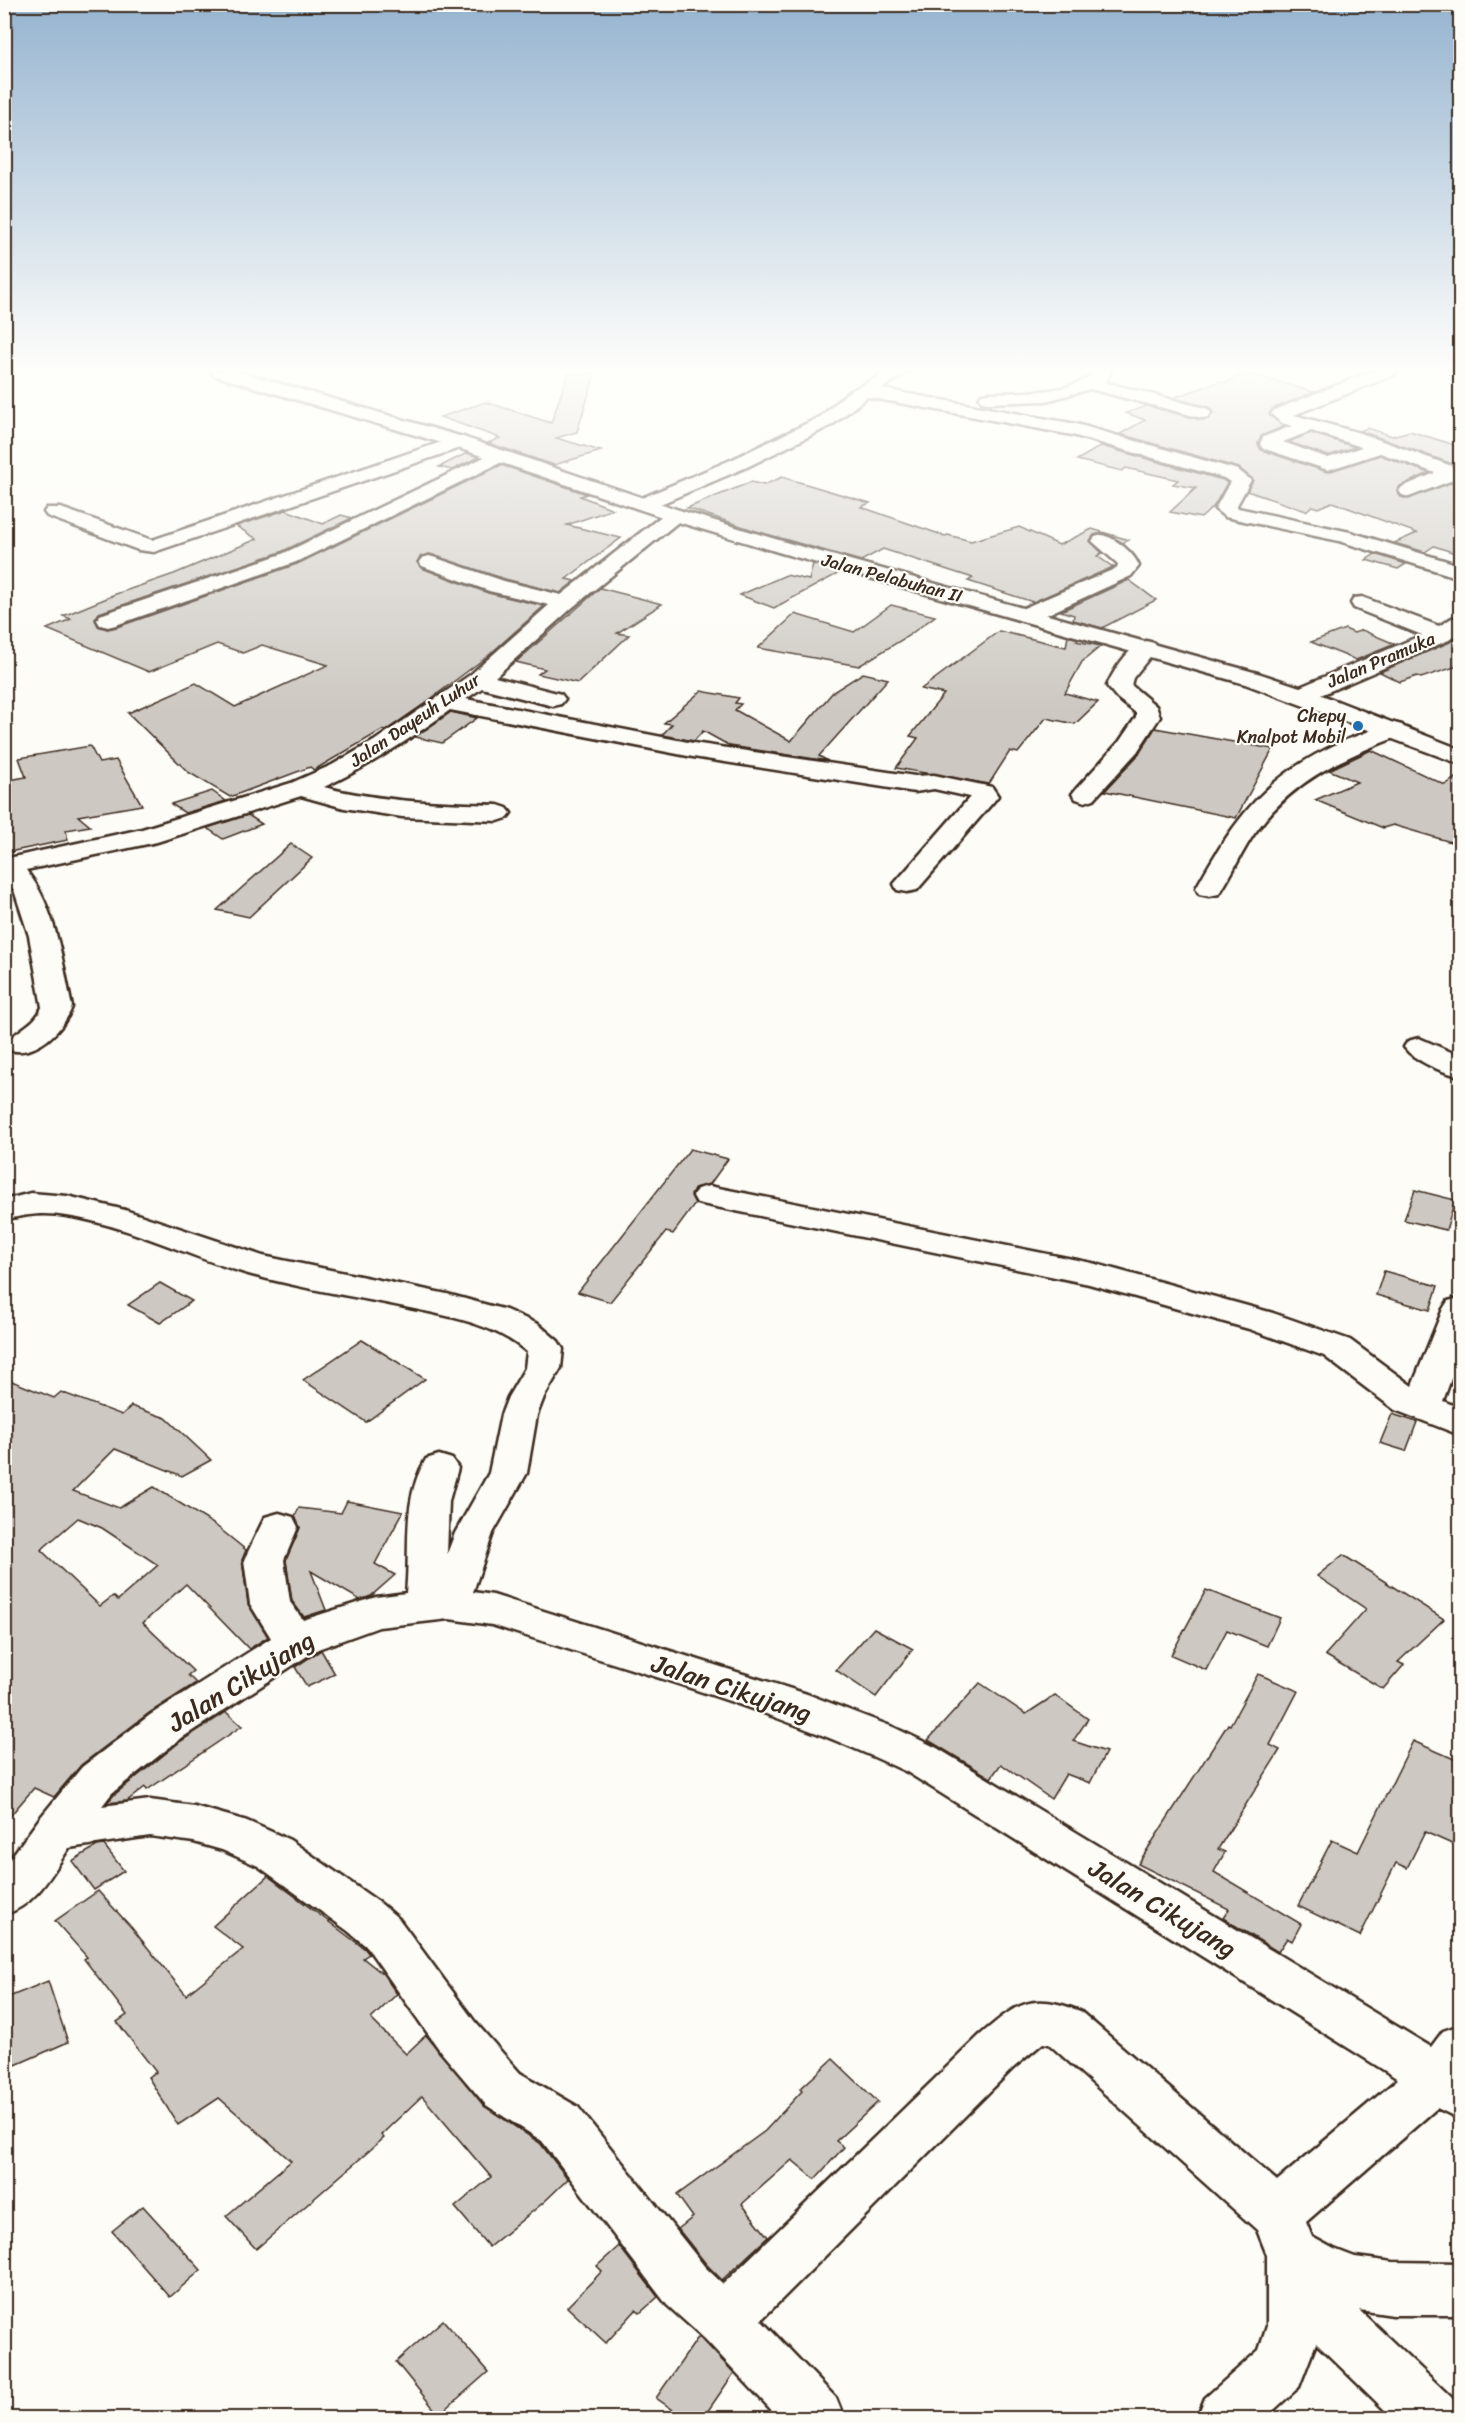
<svg xmlns="http://www.w3.org/2000/svg" width="1465" height="2423" font-family="Sriracha,sans-serif">
	<style>
		.building { fill: #cdc8c2; stroke: #3b2a1e; stroke-width: 1.5; fill-rule: evenodd }
		.lines { fill: none; stroke-linecap: round; stroke-linejoin: round }
		.minor-casing { stroke: #3b2a1e; stroke-width: 5 }
		.major-casing { stroke: #3b2a1e; stroke-width: 5 }
		.minor { fill: #fdfcf7; fill-rule: evenodd }
		.major { fill: #fdfcf7; fill-rule: evenodd }
		.poi-dot { fill: #1f6fb2; stroke: #fdfcf7; stroke-width: 2 }
		.labels { text-anchor: middle; dominant-baseline: central; stroke-width: 4.5; stroke-linejoin: round; paint-order: stroke }
		.far-street-label { font-size: 18px; fill: #3b2a1e; stroke: #fdfcf7 }
		.far-poi-label { font-size: 18px; fill: #3b2a1e; stroke: #fdfcf7; text-anchor: end }
		.near-street-label { font-size: 26px; fill: #3b2a1e; stroke: #fdfcf7 }
	</style>
	<rect width="100%" height="100%" fill="#fdfcf7"/>
	<filter id="ink" filterUnits="userSpaceOnUse"><feTurbulence type="fractalNoise" baseFrequency=".0167" numOctaves="2"/><feDisplacementMap in="SourceGraphic" scale="12" xChannelSelector="R" yChannelSelector="G"/><feConvolveMatrix kernelMatrix="1 2 1 2 8 2 1 2 1" color-interpolation-filters="sRGB"/></filter>
	<g filter="url(#ink)">
		<g class="building">
			<polygon points="1246,373 1314,392 1272,409 1270,416 1285,426 1261,436 1258,443 1261,450 1327,472 1380,455 1429,473 1400,486 1397,492 1401,497 1408,499 1453,482 1461,484 1461,555 1434,546 1425,552 1394,543 1417,533 1332,502 1318,508 1312,506 1306,511 1247,491 1253,480 1239,468 1120,434 1145,420 1126,413 1147,406 1201,420 1208,419 1213,413 1209,407 1173,398 1221,381 1225,383"/>
			<polygon points="568,374 595,374 577,432 556,438 601,451 554,465 488,443 500,438 440,417 486,402 551,423"/>
			<polygon points="1367,428 1392,436 1410,431 1461,447 1461,467 1360,431"/>
			<polygon points="1311,433 1355,447 1328,456 1289,442"/>
			<polygon points="1101,446 1223,480 1227,483 1214,506 1201,518 1170,512 1196,488 1173,484 1178,480 1126,468 1122,471 1077,460"/>
			<polygon points="467,453 479,457 452,470 439,467"/>
			<polygon points="501,465 587,494 580,496 613,509 567,525 621,538 566,579 575,581 560,593 505,579 430,554 420,557 417,562 421,568 488,593 544,606 489,655 424,704 385,731 382,730 314,770 310,767 230,797 188,772 128,713 196,683 235,707 328,665 262,645 243,653 217,644 149,672 47,629 71,619 63,616 112,596 110,596 174,574 257,539 236,526 286,510 323,524 341,515 352,518 281,552 99,613 95,619 98,626 107,629 117,627 297,564"/>
			<polygon points="782,477 870,503 861,507 945,536 948,535 971,541 1019,527 1059,545 1092,529 1129,540 1123,543 1103,533 1094,535 1090,541 1102,553 1097,556 1113,567 1033,602 968,581 973,578 883,549 861,561 756,531 687,508 751,482 764,485"/>
			<polygon points="1375,554 1406,564 1398,569 1366,560"/>
			<polygon points="813,564 841,572 774,608 740,595 786,575 809,580"/>
			<polygon points="1129,580 1156,600 1102,628 1073,620 1074,615 1061,611"/>
			<polygon points="600,588 662,604 617,633 629,635 578,683 538,674 545,669 516,662"/>
			<polygon points="891,605 935,616 908,636 859,666 758,648 795,614 854,632"/>
			<polygon points="1345,629 1354,633 1362,630 1395,644 1356,660 1311,642"/>
			<polygon points="999,631 1066,647 1068,636 1079,639 1076,641 1101,646 1082,662 1065,693 1098,702 1075,724 1046,718 1018,753 1010,751 989,784 896,768 918,738 910,736 944,694 921,689"/>
			<polygon points="1461,634 1461,665 1421,678 1417,676 1400,682 1380,672 1450,642"/>
			<polygon points="863,673 888,679 819,756 828,761 730,746 703,731 694,741 662,735 672,724 664,723 701,691 739,698 735,703 741,704 735,710 791,741 833,692"/>
			<polygon points="451,712 477,718 442,743 415,737"/>
			<polygon points="1155,728 1273,749 1236,818 1105,791 1139,754"/>
			<polygon points="90,746 99,763 116,760 142,805 78,816 90,826 66,830 68,840 4,853 4,781 26,777 19,758"/>
			<polygon points="1371,750 1445,785 1461,774 1461,845 1393,825 1383,828 1315,800 1357,782 1329,770"/>
			<polygon points="212,791 226,801 185,813 171,804"/>
			<polygon points="248,815 262,824 223,839 207,828"/>
			<polygon points="291,844 312,858 249,917 217,910"/>
			<polygon points="690,1149 728,1159 710,1184 695,1188 691,1195 695,1204 673,1234 666,1232 610,1302 578,1292"/>
			<polygon points="1415,1190 1455,1200 1446,1230 1404,1220"/>
			<polygon points="1384,1271 1438,1286 1430,1310 1376,1295"/>
			<polygon points="160,1283 192,1301 160,1323 128,1305"/>
			<polygon points="362,1340 425,1379 366,1422 303,1380"/>
			<path d="M4,1378L54,1398L61,1392L122,1415L131,1406L166,1418L211,1460L182,1476L115,1449L73,1491L119,1508L154,1487L215,1525L246,1550L242,1560L248,1604L268,1637L249,1649L186,1584L143,1623L193,1671L188,1675L196,1683L149,1713L81,1765L54,1797L34,1788L4,1823ZM78,1518L102,1528L158,1565L118,1600L113,1596L100,1606L41,1550Z"/>
			<polygon points="1392,1414 1417,1422 1406,1451 1380,1443"/>
			<polygon points="347,1501 403,1512 375,1564 395,1575 371,1596 360,1600 311,1571 326,1610 304,1617 292,1601 286,1560 300,1528 295,1516 299,1508 341,1513"/>
			<polygon points="1343,1555 1444,1619 1398,1662 1404,1665 1383,1689 1325,1655 1366,1609 1317,1576"/>
			<polygon points="1206,1590 1280,1618 1267,1646 1227,1630 1206,1670 1171,1655"/>
			<polygon points="874,1628 913,1649 876,1697 836,1670"/>
			<polygon points="321,1650 335,1674 307,1687 295,1667"/>
			<polygon points="1258,1674 1298,1691 1270,1745 1280,1750 1218,1849 1225,1852 1214,1872 1301,1924 1292,1941 1287,1938 1278,1952 1223,1918 1229,1909 1138,1864 1228,1724 1230,1725"/>
			<polygon points="980,1683 1026,1714 1055,1695 1088,1719 1073,1741 1106,1752 1090,1783 1066,1774 1051,1799 1001,1764 991,1778 928,1740"/>
			<polygon points="226,1712 242,1726 147,1790 145,1787 127,1801 107,1803 114,1795 181,1741"/>
			<polygon points="1413,1741 1461,1762 1461,1848 1425,1832 1407,1868 1396,1863 1360,1936 1298,1906 1332,1840 1358,1852"/>
			<polygon points="104,1845 124,1871 94,1890 72,1861 97,1846"/>
			<polygon points="268,1876 365,1949 369,1954 363,1958 383,1974 397,1994 371,2019 406,2054 426,2035 484,2106 540,2143 568,2179 544,2202 489,2247 455,2207 491,2177 422,2096 381,2135 384,2138 256,2249 226,2216 291,2161 219,2098 178,2125 148,2077 156,2072 117,2022 127,2015 84,1959 87,1957 55,1921 98,1891 131,1927 186,1995 243,1949 213,1926"/>
			<polygon points="48,1981 68,2042 4,2070 4,1999"/>
			<polygon points="833,2059 878,2102 836,2141 844,2147 815,2179 792,2160 742,2204 768,2237 722,2280 707,2265 678,2229 693,2217 677,2195 765,2131 802,2091 800,2089"/>
			<polygon points="143,2206 201,2270 170,2297 112,2231"/>
			<polygon points="619,2246 658,2297 640,2313 636,2310 606,2343 567,2307 602,2271 597,2266"/>
			<polygon points="443,2320 488,2372 439,2415 396,2362"/>
			<polygon points="699,2336 734,2373 703,2418 685,2418 656,2398"/>
		</g>
		<g class="lines">
			<g class="minor-casing">
				<g id="minor">
					<polygon points="888,371 909,371 881,389 1076,424 1238,470 1251,480 1236,507 1238,508 1350,532 1460,565 1460,578 1339,541 1225,517 1215,509 1230,482 1224,478 1072,435 867,397 832,425 747,467 651,508 637,508 634,504 637,500 733,459 820,417 847,393"/>
					<path d="M1095,371H1111L1108,379L1104,382L1208,409L1211,413L1208,417L1202,418L1090,389L1046,401L988,403L982,402L979,398L982,394L988,393C1016,392 1076,395 1095,371Z"/>
					<path d="M1373,371H1397L1394,375L1294,415L1360,433L1460,469V482L1453,480L1409,497L1402,495L1399,491L1402,487L1435,473L1380,453L1328,470L1262,448L1260,444L1263,437L1292,426L1282,423L1271,414L1274,410ZM1311,431L1362,447L1328,458L1283,442Z"/>
					<polygon points="459,436 466,438 468,442 466,446 154,552 138,550 47,516 44,512 47,508 61,508 152,540"/>
					<polygon points="497,451 504,453 506,457 504,461 296,562 116,625 108,627 100,625 97,620 100,615 282,554"/>
					<path d="M675,509L682,511L685,515L682,519L573,607L495,677L561,694L565,699L561,704L553,706L482,688L466,699L693,743L915,776L934,775L992,787L998,796L994,801L917,890L907,892L897,890L894,884L970,797L934,789L915,792L693,757L450,710C410,739 370,766 324,787C381,802 439,803 498,805L507,808L511,813L507,818L498,821L402,817L344,808L301,796L157,842L26,870C56,908 62,960 72,1007C63,1031 36,1057 10,1050L6,1044C16,1029 36,1025 42,1007L29,936L14,890L4,878V859L142,829L291,783L332,765L374,741L470,675L549,605L489,591L422,566L419,562L422,558L429,556L436,558L504,581L561,595L668,511Z"/>
					<path d="M1102,535C1116,538 1134,553 1139,566L1131,576L1035,620L1027,622L1019,620L1016,615L1019,610L1117,568L1118,564L1092,541L1095,537Z"/>
					<polygon points="1362,597 1439,626 1452,618 1460,617 1460,632 1449,640 1309,700 1301,702 1293,700 1289,695 1293,690 1422,635 1354,608 1351,603 1354,598"/>
					<path d="M1146,641L1154,643L1157,648L1133,678L1131,685L1156,706L1160,717L1137,752L1094,799L1085,802L1076,799L1072,794L1076,789L1119,742L1136,717V713L1117,698L1107,686C1113,671 1130,645 1146,641Z"/>
					<path d="M1394,723L1402,725L1406,730L1402,735C1342,758 1293,779 1254,834C1241,853 1232,875 1219,894L1209,896L1199,894L1196,888C1236,816 1268,773 1346,740C1362,734 1378,727 1394,723Z"/>
					<path d="M1419,1038L1460,1056V1076C1444,1073 1414,1061 1404,1047L1408,1041Z"/>
					<polygon points="709,1186 1092,1263 1273,1313 1350,1340 1412,1386 1443,1309 1448,1301 1460,1298 1460,1354 1443,1401 1460,1408 1460,1435 1395,1410 1324,1356 1249,1329 1089,1284 697,1203 693,1196 697,1189"/>
					<path d="M31,1193L67,1196L125,1210L263,1256L447,1294L506,1310L538,1324L558,1341L563,1349L561,1368L544,1397L537,1415L527,1473L493,1533L473,1592L493,1595L807,1694L893,1727L937,1748L1431,2047L1443,2031L1460,2025V2119L1437,2108L1306,2222L1312,2237L1334,2249L1355,2257L1393,2262L1460,2263V2315H1393L1359,2310L1452,2398L1460,2418H1393L1316,2343L1299,2387L1265,2418H1197L1205,2398L1259,2350L1267,2326V2255L1257,2230L1049,2044L1043,2043L1013,2068L761,2320L836,2398L844,2418H779L705,2339L667,2305L542,2141L486,2105L441,2052L367,1947L348,1931L258,1866L222,1850L194,1842L150,1836L69,1848C51,1875 37,1904 4,1915V1867L40,1818L82,1767L150,1715L271,1638L250,1604L244,1560L265,1517L279,1513L293,1517L298,1527L284,1560L290,1602L303,1620L376,1597L406,1593C411,1547 401,1501 426,1459L439,1455L452,1459L458,1468L449,1501L447,1554L455,1533L489,1473L501,1415L508,1397L525,1368L527,1352C494,1323 447,1316 405,1307C352,1296 297,1288 245,1273C185,1255 129,1226 67,1216C44,1212 27,1214 4,1220V1200ZM449,1619L492,1625C631,1670 775,1709 907,1772L1398,2079L1277,2181L1080,2011C1030,1992 1018,2003 979,2036L723,2284L705,2267L578,2107L520,2073L475,2022L399,1919L380,1903L290,1840L247,1821L194,1806L150,1800L102,1806L112,1793L180,1739L318,1649L379,1627Z"/>
				</g>
			</g>
			<g class="major-casing">
				<polygon id="major" points="211,371 237,371 466,438 682,511 792,544 1261,674 1309,690 1460,749 1460,764 1245,684 778,552 668,519 452,446 213,375"/>
			</g>
			<use href="#minor" class="minor"/>
			<use href="#major" class="major"/>
		</g>
	</g>
	<linearGradient id="sky" x2="0" y2="1"><stop stop-color="#96b4d0"/><stop offset="0.52" stop-color="#fefefb"/><stop offset="1" stop-color="#fefefb" stop-opacity="0"/></linearGradient>
	<rect width="1465" height="710" fill="url(#sky)"/>
	<circle class="poi-dot" cx="1358" cy="726" r="6"/>
	<g class="labels">
		<g class="far-street-label">
			<text transform="translate(892 578) rotate(15)">Jalan Pelabuhan II</text>
			<text transform="translate(1381 660) rotate(-23)">Jalan Pramuka</text>
			<text transform="translate(415 720) rotate(-34)">Jalan Dayeuh Luhur</text>
		</g>
		<g class="far-poi-label">
			<text x="1346" y="716">Chepy<tspan x="1346" dy="21">Knalpot Mobil</tspan></text>
		</g>
		<g class="near-street-label">
			<text transform="translate(241 1681) rotate(-32)">Jalan Cikujang</text>
			<text transform="translate(732 1688) rotate(18)">Jalan Cikujang</text>
			<text transform="translate(1163 1908) rotate(31)">Jalan Cikujang</text>
		</g>
	</g>
	<rect width="1465" height="2423" fill="none" stroke="#fdfcf7" stroke-width="24"/>
	<rect x="12" y="12" width="1441" height="2399" fill="none" stroke="#3b2a1e" stroke-width="2" filter="url(#ink)"/>
</svg>
